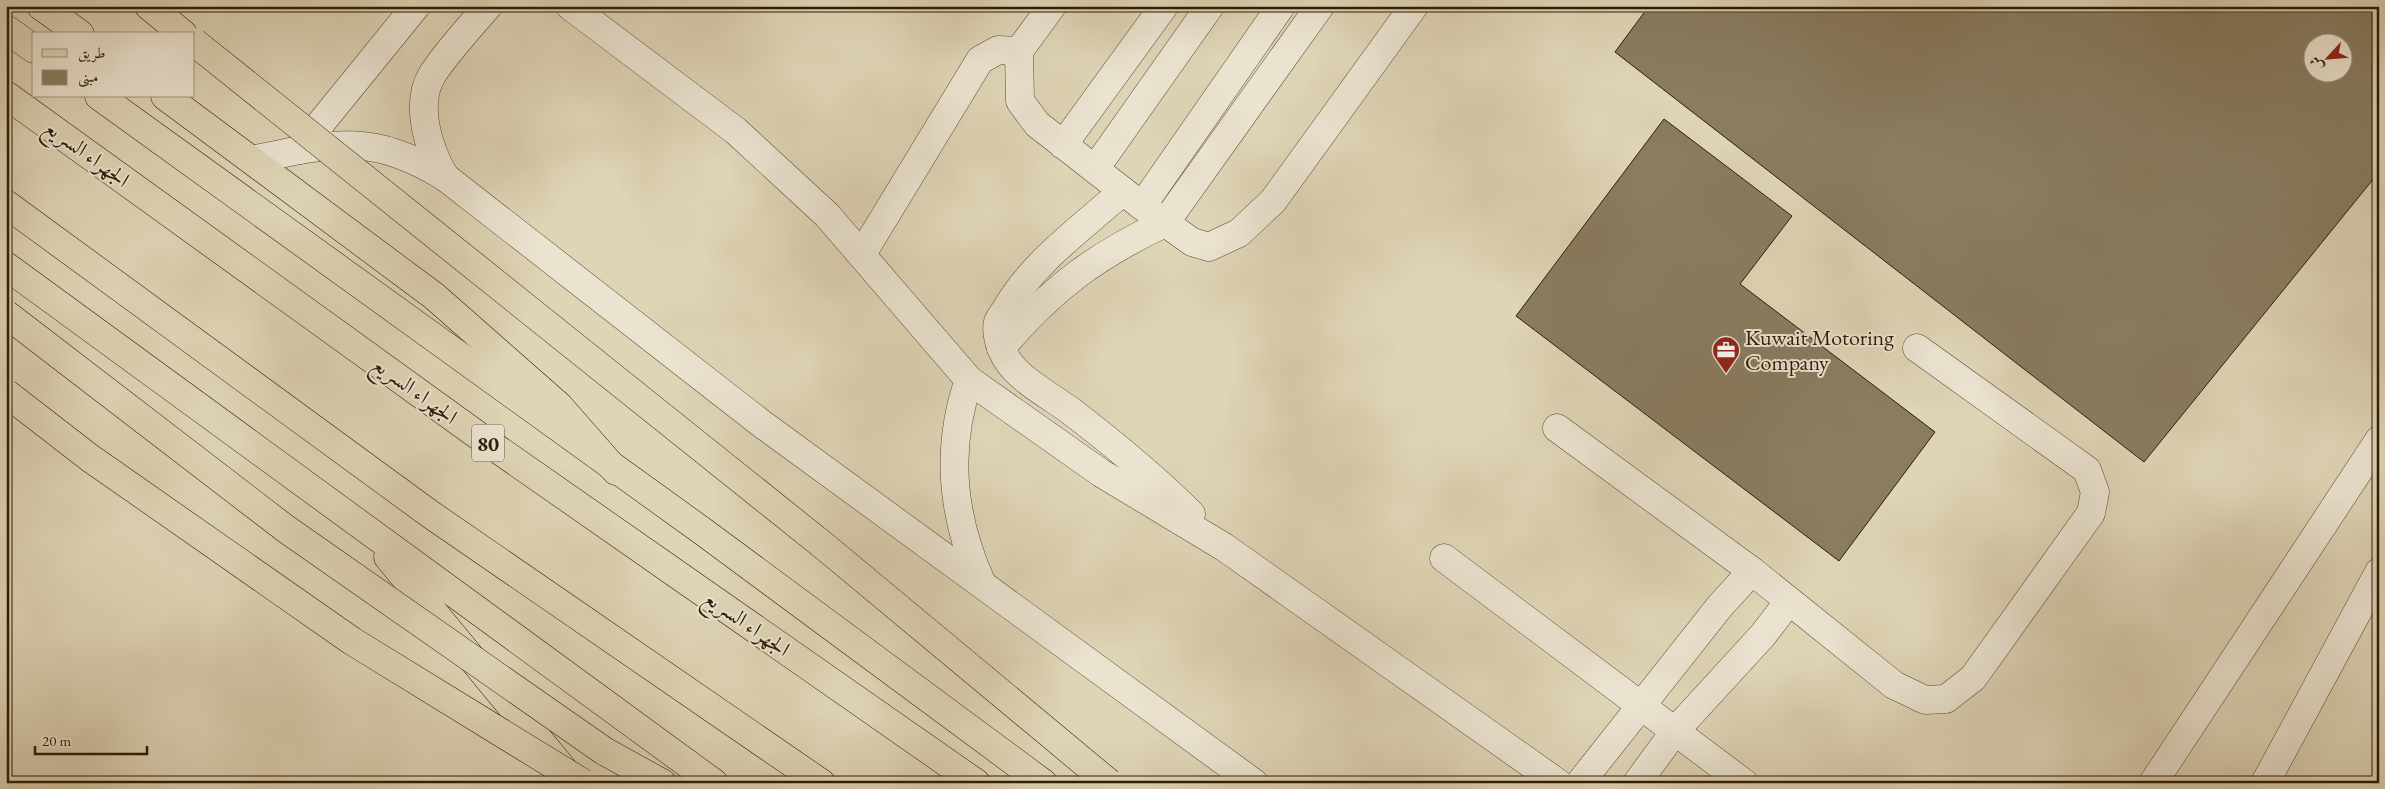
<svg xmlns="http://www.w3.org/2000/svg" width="2385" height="789" font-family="'EB Garamond',Amiri,serif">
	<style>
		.building { fill: #897c61; stroke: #2d1c05; fill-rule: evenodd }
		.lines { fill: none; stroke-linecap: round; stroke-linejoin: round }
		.minor-casing { stroke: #594a31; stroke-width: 29 }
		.major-casing { stroke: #2d1c05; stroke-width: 29 }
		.highway-casing { stroke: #2d1c05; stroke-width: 29 }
		.minor { stroke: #eae3d0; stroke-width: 28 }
		.major { stroke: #ded4b6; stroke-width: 28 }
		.highway { stroke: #ded4b6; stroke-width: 28 }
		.highway-bridge-casing { stroke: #2d1c05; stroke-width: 29; stroke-linecap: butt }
		.highway-bridge { stroke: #ded4b6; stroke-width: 28 }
		.labels { text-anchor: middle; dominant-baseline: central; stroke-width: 4; stroke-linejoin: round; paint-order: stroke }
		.shield { fill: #eae3d0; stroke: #665842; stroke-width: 1 }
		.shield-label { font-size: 21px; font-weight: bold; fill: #2d1c05 }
		.street-label { font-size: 22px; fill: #2d1c05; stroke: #eae3d0 }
		.poi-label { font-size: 22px; fill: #2d1c05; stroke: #eae3d0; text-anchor: start }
	</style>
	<rect width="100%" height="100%" fill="#ded4b6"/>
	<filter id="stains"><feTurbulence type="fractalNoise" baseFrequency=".004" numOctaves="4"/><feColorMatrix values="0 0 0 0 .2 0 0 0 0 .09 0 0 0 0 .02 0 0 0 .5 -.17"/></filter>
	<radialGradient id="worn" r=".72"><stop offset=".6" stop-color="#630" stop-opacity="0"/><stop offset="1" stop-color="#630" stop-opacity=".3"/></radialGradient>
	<g class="building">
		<path d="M1649,6H2379V172L2144,462L1615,52ZM2312,42H2342V72H2312Z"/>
		<polygon points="1664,119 1792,216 1740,284 1935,432 1839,561 1516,316"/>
	</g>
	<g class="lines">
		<g class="minor-casing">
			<g id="minor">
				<polyline points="570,6 736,131 827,215 969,380 1101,473 1224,547 1558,783"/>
				<polyline points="1052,6 1019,51 1020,101 1037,124 1142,206 1192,242 1209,247 1239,233 1273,201 1414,6"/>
				<polyline points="1063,145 1164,6"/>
				<polyline points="299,150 416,6"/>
				<path d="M252,160C330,143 372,132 445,177L762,424L1254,783"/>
				<polyline points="1095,169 1210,6"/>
				<path d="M445,177C429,150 414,105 432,75C445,54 471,26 488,6"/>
				<path d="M1123,191C1083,227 1034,261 1006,309C1004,313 1000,317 998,322C995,334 1001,351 1008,361C1022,382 1056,399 1076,415C1116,446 1155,478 1191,514"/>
				<polyline points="1142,206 1281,6"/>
				<polyline points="862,254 980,60 998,50 1019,51"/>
				<path d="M1001,348C1051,289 1095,256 1165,223L1320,6"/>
				<path d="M969,380C945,448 952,518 982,584"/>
				<polyline points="1557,428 1752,571 1894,685 1925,700 1946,699 1973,678 2091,513 2095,492 2087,470 1917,348"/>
				<polyline points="1444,558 1744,783"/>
				<polyline points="1580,783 1720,606 1752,571"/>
				<polyline points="1637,783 1675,731 1763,635 1789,601"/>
				<polyline points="2153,783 2379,440"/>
				<polyline points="2265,783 2379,572"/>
			</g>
		</g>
		<g class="major-casing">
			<g id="major">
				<polyline points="6,29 34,49"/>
				<polyline points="99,96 705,533 1043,783"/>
				<polyline points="6,266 714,783"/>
				<polyline points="388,557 563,769"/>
			</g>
		</g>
		<g class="highway-casing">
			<g id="highway">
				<polyline points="41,6 80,34"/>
				<polyline points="149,6 183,34"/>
				<polyline points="6,95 476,434 976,783"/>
				<polyline points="165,96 434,296 559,406 616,471"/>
				<polyline points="6,204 430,514 821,783"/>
				<polyline points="604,751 662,783"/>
			</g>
		</g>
		<use href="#minor" class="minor"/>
		<use href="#major" class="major"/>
		<use href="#highway" class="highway"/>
		<g class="highway-bridge-casing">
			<g id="highway-bridge">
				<polyline points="194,42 824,546 1109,783"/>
				<polyline points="6,314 286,529 604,751"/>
				<polyline points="6,393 90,458 352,641 583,783"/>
			</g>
		</g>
		<use href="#highway-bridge" class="highway-bridge"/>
	</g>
	<defs>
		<g id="office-pin" transform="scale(1.4375)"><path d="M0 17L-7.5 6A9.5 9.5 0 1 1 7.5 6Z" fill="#8f2418" stroke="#eae3d0"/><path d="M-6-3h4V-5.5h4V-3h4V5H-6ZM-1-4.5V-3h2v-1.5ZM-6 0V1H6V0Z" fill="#fff"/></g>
	</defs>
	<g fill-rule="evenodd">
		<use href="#office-pin" x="1726" y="350"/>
	</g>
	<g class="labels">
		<rect class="shield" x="472" y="424.5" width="32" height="37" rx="4"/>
		<g class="shield-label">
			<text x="488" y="443">80</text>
		</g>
		<g class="street-label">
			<text transform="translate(87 153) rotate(36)">الجهراء السريع</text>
			<text transform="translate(415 390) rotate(36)">الجهراء السريع</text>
			<text transform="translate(747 623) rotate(35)">الجهراء السريع</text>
		</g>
		<g class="poi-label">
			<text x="1745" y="337">Kuwait Motoring<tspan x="1745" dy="25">Company</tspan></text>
		</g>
	</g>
	<rect width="2385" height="789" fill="none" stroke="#ded4b6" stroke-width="25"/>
	<rect x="8" y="8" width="2370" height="774" fill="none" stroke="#2d1c05" stroke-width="2.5"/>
	<rect x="12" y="12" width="2360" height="764" fill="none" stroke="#2d1c05"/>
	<rect x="32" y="32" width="162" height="65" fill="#eae3d0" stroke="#9e937f"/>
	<rect x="42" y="49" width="25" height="8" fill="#ded4b6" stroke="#9e937f"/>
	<text x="78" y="58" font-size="15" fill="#2d1c05">طريق</text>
	<rect x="42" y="70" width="25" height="15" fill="#897c61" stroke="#9e937f"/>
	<text x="78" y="82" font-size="15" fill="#2d1c05">مبنى</text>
	<g transform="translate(2328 58) rotate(244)"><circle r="24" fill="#eae3d0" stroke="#9e937f"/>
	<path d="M0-4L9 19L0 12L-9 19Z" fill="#8f2418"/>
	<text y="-8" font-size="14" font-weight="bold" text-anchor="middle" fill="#2d1c05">ش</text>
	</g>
	<path d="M35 746v8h112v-8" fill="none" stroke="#2d1c05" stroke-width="2.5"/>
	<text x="42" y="746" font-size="15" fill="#2d1c05" stroke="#eae3d0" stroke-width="4" paint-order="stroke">20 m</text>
	<rect width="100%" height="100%" filter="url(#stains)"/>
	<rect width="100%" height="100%" fill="url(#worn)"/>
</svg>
